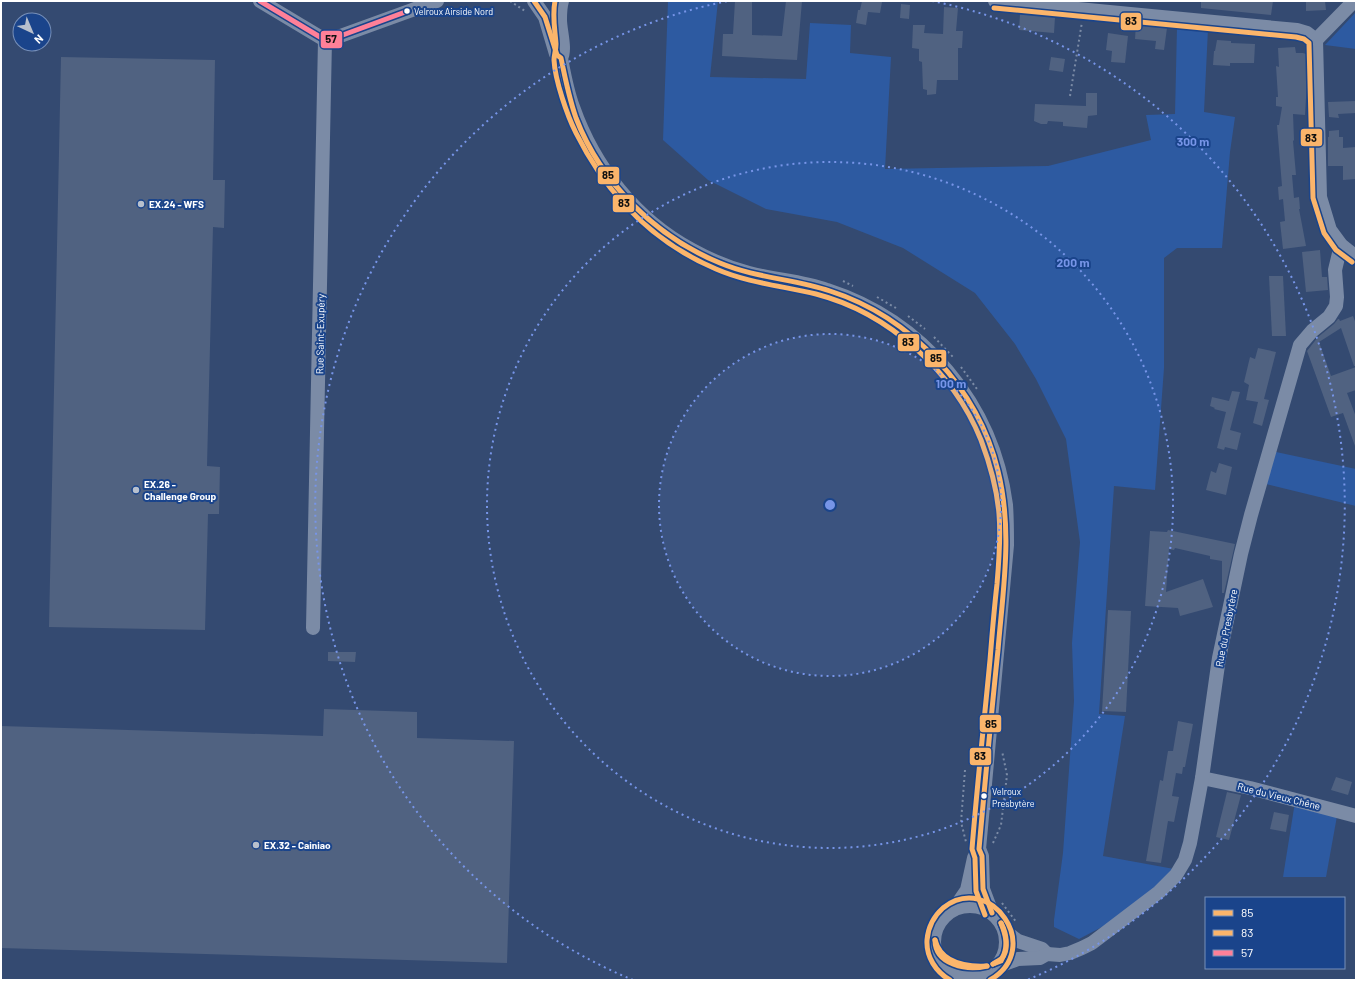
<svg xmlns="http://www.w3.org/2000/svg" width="1357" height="981" font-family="Barlow,sans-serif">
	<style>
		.green { fill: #2d5aa1 }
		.building { fill: #506281 }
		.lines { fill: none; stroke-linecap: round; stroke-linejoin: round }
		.path { stroke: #7b8ba6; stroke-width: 2; stroke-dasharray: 2 3; stroke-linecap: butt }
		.minor { stroke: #7b8ba6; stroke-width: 14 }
		.bus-1-casing { stroke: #1a448b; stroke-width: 8 }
		.bus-2-casing { stroke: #1a448b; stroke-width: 8 }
		.bus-3-casing { stroke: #1a448b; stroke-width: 8 }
		.bus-1 { stroke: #fbb56b; stroke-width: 5 }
		.bus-2 { stroke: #fbb56b; stroke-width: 5 }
		.bus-3 { stroke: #ff8098; stroke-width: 5 }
		.ring { fill: none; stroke: #7795e8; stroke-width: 2; stroke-dasharray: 2 4 }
		.bus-dot { fill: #fff; stroke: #1a448b; stroke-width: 1.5 }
		.poi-dot { fill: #b8c0cd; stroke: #1a448b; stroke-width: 1.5 }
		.labels { text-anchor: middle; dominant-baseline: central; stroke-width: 4; stroke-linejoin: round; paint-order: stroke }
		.bus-label { font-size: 9px; fill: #fff; stroke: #1a448b; text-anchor: start }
		.poi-label { font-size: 10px; font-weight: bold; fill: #fff; stroke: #1a448b; text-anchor: start }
		.street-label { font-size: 10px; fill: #fff; stroke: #1a448b }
		.centre { fill: #7795e8; stroke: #1a448b; stroke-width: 2 }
		.ring-label { font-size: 12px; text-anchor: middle; font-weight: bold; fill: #7795e8; stroke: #1a448b; stroke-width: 4; stroke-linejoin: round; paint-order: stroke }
		.line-badge { stroke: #1a448b; stroke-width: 1.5 }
		.pale-badge-label { font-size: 11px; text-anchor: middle; font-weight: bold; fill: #111 }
	</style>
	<rect width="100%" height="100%" fill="#344a71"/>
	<g class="green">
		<polygon points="668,1 718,1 710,77 806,79 810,23 851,25 850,53 891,57 885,169 1048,166 1151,140 1146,115 1175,114 1177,27 1208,29 1204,112 1235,117 1230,152 1222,248 1177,248 1164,258 1164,368 1155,490 1114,486 1099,714 1125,716 1103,856 1174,869 1169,877 1119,918 1079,939 1054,927 1054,920 1063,853 1074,701 1072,643 1080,542 1066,439 1036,379 1015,344 975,293 903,248 837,222 766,209 708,180 663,140"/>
		<polygon points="1356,12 1356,49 1325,45"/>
		<polygon points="1276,452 1356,469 1356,506 1266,484"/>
		<polygon points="1295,802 1337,816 1326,877 1283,877"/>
	</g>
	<g class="building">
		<polygon points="735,1 752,1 752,35 782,36 786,1 802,1 797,60 722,56 723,34 733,34"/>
		<polygon points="862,1 882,2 880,13 868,12 866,25 856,23 858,10 860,10"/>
		<polygon points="1201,1 1273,1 1271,15 1201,8"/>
		<polygon points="1306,1 1325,1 1326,10 1306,11"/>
		<polygon points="901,4 910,5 909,19 900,18"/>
		<polygon points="944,7 958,8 956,31 963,31 962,48 958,48 958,80 937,80 936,94 927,95 927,90 923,89 922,62 919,61 919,49 912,48 913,25 925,25 924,33 943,34"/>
		<polygon points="1020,14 1055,17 1054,33 1019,30"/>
		<polygon points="1136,24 1167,28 1164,50 1155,49 1156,41 1135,39"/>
		<polygon points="1108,33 1128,36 1125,63 1111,62 1112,51 1106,50"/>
		<polygon points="1217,40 1231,41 1231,43 1255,44 1254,63 1230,63 1230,66 1213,65 1214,51 1215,51"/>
		<polygon points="1295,47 1296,53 1303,53 1306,54 1306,81 1307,81 1305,115 1293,114 1294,140 1293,141 1296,175 1292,175 1294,198 1299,197 1300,209 1299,209 1306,246 1283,249 1280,222 1285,221 1283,199 1279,200 1278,187 1282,186 1277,125 1279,125 1282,107 1276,106 1276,97 1278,97 1276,66 1279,67 1278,48"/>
		<polygon points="61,57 215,60 213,180 225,180 224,228 213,227 207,466 220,467 219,514 208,514 205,630 49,627"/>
		<polygon points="1051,57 1065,59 1063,72 1049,70"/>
		<polygon points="1086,93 1097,93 1097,115 1088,116 1087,128 1063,126 1063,122 1048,121 1047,124 1041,124 1034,121 1035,104 1086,106"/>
		<polygon points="1356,101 1356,113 1338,114 1339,118 1329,117 1328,102"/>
		<polygon points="1339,130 1339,137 1343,137 1343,148 1356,147 1356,179 1343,180 1343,166 1328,166 1328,137 1329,137 1329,131"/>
		<polygon points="1320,250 1322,277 1327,277 1328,290 1306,292 1302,252"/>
		<polygon points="1269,276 1283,276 1286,336 1272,336"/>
		<polygon points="1353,316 1356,324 1356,366 1354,366 1341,328 1319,342 1331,376 1356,367 1356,390 1347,393 1356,417 1356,446 1355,446 1343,413 1331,417 1307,351 1318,337 1334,324 1338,319 1339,319 1340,321"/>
		<polygon points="1258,348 1276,352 1264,399 1269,400 1262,426 1253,423 1258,402 1246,400 1249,385 1244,382 1250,357 1255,359"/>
		<polygon points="1232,391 1240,392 1230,430 1241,433 1237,450 1225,447 1224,450 1217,448 1226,412 1214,409 1215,408 1210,406 1212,397 1229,401"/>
		<polygon points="1219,463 1232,467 1226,495 1206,490 1211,471 1216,473"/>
		<polygon points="1168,530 1235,544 1224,593 1222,593 1222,561 1210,559 1210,556 1175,548 1174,550 1169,549 1166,592 1203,579 1213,607 1180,616 1178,608 1145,606 1150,531 1167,532"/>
		<polygon points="1108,610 1131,611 1126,712 1102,711"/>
		<polygon points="328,652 356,652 355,662 328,661"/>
		<polygon points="324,709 417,712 417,738 514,741 507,963 1,948 1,726 323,736"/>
		<polygon points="1178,721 1193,724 1185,767 1183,767 1182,774 1176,773 1172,796 1179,797 1174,822 1168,821 1161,863 1146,861 1160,780 1163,781 1168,751 1173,751"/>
		<polygon points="1336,777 1352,782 1348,795 1331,790"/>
		<polygon points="1227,792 1241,795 1229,840 1216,837"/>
		<polygon points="1274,812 1289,815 1286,832 1270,829"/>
	</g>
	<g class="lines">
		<g class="path">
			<polyline points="510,1 525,11"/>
			<polyline points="1070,96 1082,22"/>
			<polyline points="843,281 853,286"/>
			<polyline points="877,297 896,308"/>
			<polyline points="908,316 925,329"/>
			<polyline points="934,337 953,357"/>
			<polyline points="961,367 977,389"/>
			<polyline points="965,770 961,822 966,842"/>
			<polyline points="993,843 1001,825 1007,775 1002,751"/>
			<polyline points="1002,903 1017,923"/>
		</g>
		<g class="minor">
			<polyline points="260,1 325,40 332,39 437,1"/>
			<polyline points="534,1 545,17 556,54"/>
			<path d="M562,1C560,7 560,14 560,20C560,30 566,50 561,58C564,74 567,91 573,107C594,167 636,220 692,250C710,260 730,268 749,273C775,280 802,281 827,290C923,321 993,404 1006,505C1007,518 1007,531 1007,545L979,849L974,858L967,890L954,909"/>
			<polyline points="995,1 1297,30 1307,33 1316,40 1320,197 1330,230 1341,245 1356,257"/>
			<polyline points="1316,40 1354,1"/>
			<polyline points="313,628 325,40"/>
			<polyline points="1202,778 1250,788 1356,816"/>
			<polyline points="980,851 982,856 983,889 992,913"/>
			<circle cx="970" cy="942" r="36"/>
			<polyline points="1005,931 1018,941 1042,949 1047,954"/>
			<polyline points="996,967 1018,959 1040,958 1047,954 1060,955 1070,953 1082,948 1092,943 1159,892 1176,875 1185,860 1190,843 1202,778 1219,658 1241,554 1251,515 1300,345 1312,331 1329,317 1336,306 1337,297 1335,270 1341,245"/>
		</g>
		<g class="bus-1-casing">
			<g id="bus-1">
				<path d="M534,1L545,17L557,55L561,58C565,78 569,98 576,118C601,183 656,237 720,263C756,278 794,279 830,291C911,317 978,388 998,471C1013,531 1003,589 998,650C991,716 985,783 979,849L982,856L983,889L992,913"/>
				<path d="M935,940C941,963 966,967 987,966"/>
				<path d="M935,940C935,965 967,971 987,966"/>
				<path d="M993,964C996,962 1000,960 1002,958C1010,949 1005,933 1001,923"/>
				<path d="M993,964L1001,961C1008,948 1008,936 1001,923"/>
			</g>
		</g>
		<g class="bus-2-casing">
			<g id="bus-2">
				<path d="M555,1C552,16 555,29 556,44C556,50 554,55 554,60C555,80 567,115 576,133C607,195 652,242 716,269C748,283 783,286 816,294C889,313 953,371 981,440C990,464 997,489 999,514C1001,537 999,561 997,584C994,610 992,635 990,660C984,723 977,786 972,849L975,858L976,891L985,915"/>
				<polyline points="994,8 1296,37 1304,39 1309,43 1313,198 1324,233 1336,250 1352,262"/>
				<path d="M950,980C936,972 926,957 927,940C928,928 934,916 943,908C990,871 1045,948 990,980"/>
			</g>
		</g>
		<g class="bus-3-casing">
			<polyline id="bus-3" points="260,1 325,40 332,39 408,11"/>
		</g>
		<use href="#bus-1" class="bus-1"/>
		<use href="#bus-2" class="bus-2"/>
		<use href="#bus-3" class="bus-3"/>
	</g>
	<circle cx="830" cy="505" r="171" fill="#7795e8" fill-opacity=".12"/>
	<g class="ring">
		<circle cx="830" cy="505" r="171"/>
		<circle cx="830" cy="505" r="343"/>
		<path d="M633 980A514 514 0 0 1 728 1M932 1A514 514 0 0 1 1027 980"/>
	</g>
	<g class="bus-dot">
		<circle cx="407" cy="11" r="3.5"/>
		<circle cx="984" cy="796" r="3.5"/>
	</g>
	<g class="poi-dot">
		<circle cx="141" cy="204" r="4"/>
		<circle cx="136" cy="490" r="4"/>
		<circle cx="256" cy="845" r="4"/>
	</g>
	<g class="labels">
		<g class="bus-label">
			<text x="414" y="11">Velroux Airside Nord</text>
			<text x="992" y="791">Velroux<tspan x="992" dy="12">Presbytère</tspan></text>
		</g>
		<g class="poi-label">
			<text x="149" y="204">EX.24 - WFS</text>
			<text x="144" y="484">EX.26 -<tspan x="144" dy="12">Challenge Group</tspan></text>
			<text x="264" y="845">EX.32 - Cainiao</text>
		</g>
		<g class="street-label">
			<text transform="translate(320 334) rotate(-89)">Rue Saint-Exupéry</text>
			<text transform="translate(1226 628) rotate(-79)">Rue du Presbytère</text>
			<text transform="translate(1279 796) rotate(14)">Rue du Vieux Chêne</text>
		</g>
	</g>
	<circle cx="830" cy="505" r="6" class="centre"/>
	<g class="ring-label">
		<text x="1193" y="146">300 m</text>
		<text x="1073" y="267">200 m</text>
		<text x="951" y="388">100 m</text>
	</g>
	<g class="line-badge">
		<rect x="1120" y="12" width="22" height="19" rx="4" fill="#fbb56b"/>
		<rect x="320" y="30" width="23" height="19" rx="4" fill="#ff8098"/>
		<rect x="1300" y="128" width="23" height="19" rx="4" fill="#fbb56b"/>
		<rect x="597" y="166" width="23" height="19" rx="4" fill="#fbb56b"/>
		<rect x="612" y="194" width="23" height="19" rx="4" fill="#fbb56b"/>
		<rect x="897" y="333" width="23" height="19" rx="4" fill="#fbb56b"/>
		<rect x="924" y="349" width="23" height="19" rx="4" fill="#fbb56b"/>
		<rect x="979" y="714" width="23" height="19" rx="4" fill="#fbb56b"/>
		<rect x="969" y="747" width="23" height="19" rx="4" fill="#fbb56b"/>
	</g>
	<g class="pale-badge-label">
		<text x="1131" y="25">83</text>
		<text x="331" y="43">57</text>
		<text x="1311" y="142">83</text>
		<text x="608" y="179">85</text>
		<text x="624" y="207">83</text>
		<text x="908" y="346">83</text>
		<text x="936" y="362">85</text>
		<text x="991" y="728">85</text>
		<text x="980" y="760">83</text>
	</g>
	<rect width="1357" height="981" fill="none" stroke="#ffffff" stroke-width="4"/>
	<rect x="1205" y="897" width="140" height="72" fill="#1a448b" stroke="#768fb9"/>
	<rect x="1213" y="910" width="20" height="6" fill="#fbb56b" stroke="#768fb9"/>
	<text x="1241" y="917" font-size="12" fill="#ffffff">85</text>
	<rect x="1213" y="930" width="20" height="6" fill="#fbb56b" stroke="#768fb9"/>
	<text x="1241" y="937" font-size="12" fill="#ffffff">83</text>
	<rect x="1213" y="950" width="20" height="6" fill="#ff8098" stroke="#768fb9"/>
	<text x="1241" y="957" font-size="12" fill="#ffffff">57</text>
	<g transform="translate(32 32) rotate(136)"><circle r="19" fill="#1a448b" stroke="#768fb9"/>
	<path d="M0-3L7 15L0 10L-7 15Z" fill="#b8c0cd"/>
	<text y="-6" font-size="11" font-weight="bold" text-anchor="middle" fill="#ffffff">N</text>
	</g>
</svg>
